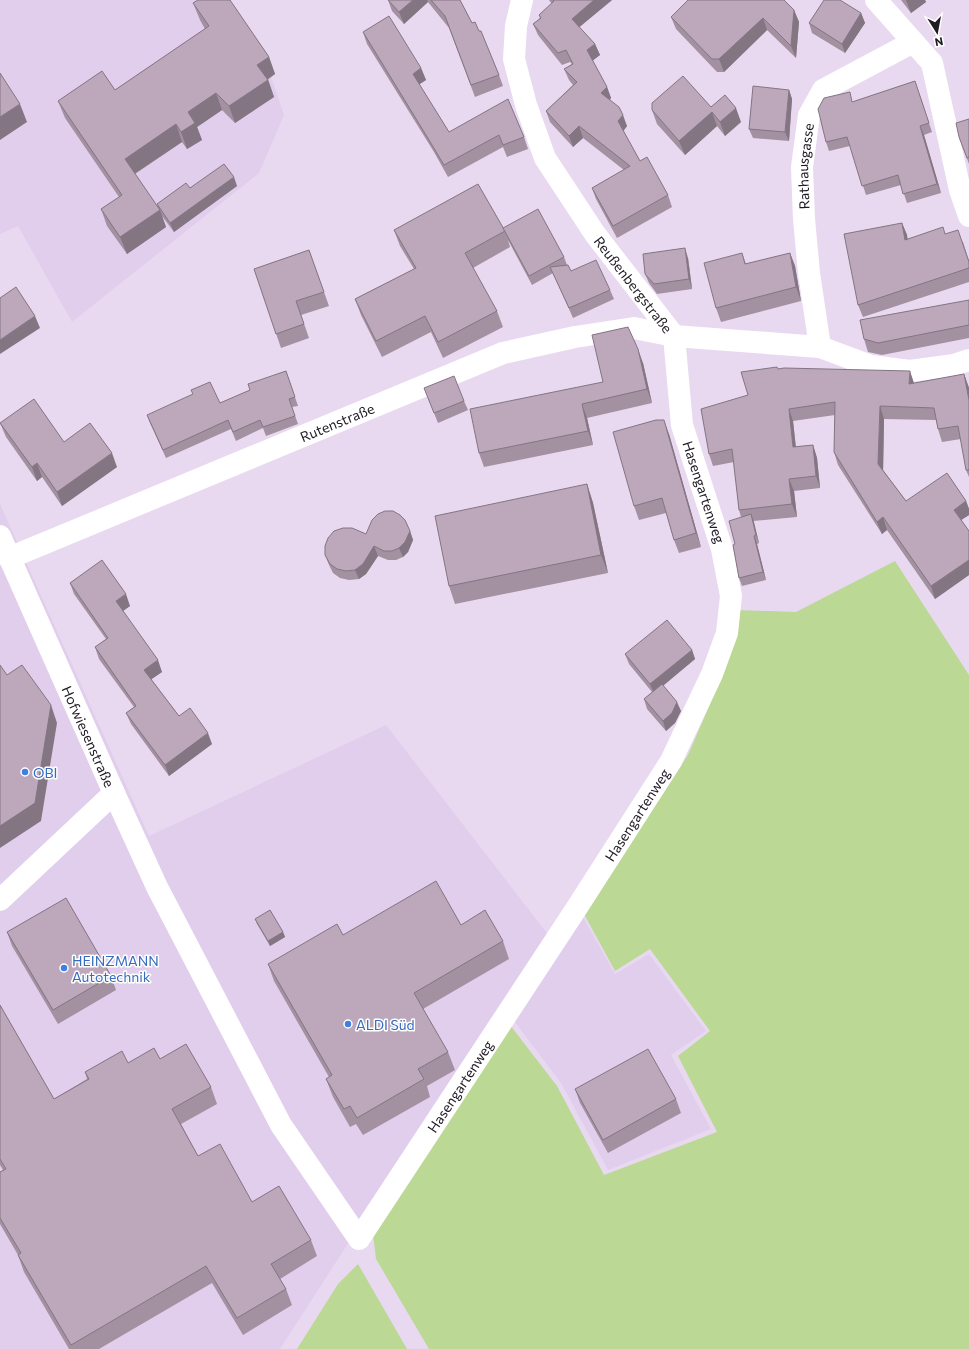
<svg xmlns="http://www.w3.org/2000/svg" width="969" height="1349" font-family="Commissioner,sans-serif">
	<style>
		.built { fill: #e1ceed }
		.green { fill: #bbd894 }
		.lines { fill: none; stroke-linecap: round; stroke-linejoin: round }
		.minor { stroke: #fff; stroke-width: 22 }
		.wall { fill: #a390a1 }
		.shaded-wall { fill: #847583 }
		.building { fill: #bda7bb; stroke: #847583 }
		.shop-dot { fill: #3f7fe0; stroke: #fff; stroke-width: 1.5 }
		.labels { text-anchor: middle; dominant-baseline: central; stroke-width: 3; stroke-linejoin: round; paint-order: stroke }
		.street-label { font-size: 14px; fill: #1f1922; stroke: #fff }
		.shop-label { font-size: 14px; fill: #366cbe; stroke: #fff; text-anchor: start }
	</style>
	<rect width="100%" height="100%" fill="#e8d9f1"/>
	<g class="built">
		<polygon points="0,0 227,0 262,49 284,115 259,173 72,322 18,226 0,234"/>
		<polygon points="0,504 149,836 386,725 560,950 583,917 615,974 649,954 706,1031 671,1055 711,1129 608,1170 561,1083 502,1005 280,1349 0,1349"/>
	</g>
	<g class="green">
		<polygon points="895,561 969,675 969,1349 429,1349 376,1259 373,1234 510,1025 557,1086 604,1175 717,1132 678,1056 710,1031 650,949 615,971 584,914 688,755 727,665 736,610 796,612"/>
		<polygon points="358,1264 407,1349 297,1349 338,1284"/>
	</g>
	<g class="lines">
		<g class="minor">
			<path id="s1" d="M522,0L516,26L514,59L526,105L545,158L595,234L674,336"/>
			<polyline points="876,0 932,63 960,190 969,216"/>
			<path id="s2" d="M820,347L809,273L804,219L802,167L809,115L823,90L913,42"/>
			<path id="s3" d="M0,536L114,793L0,900"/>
			<path id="s4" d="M9,558L503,353L575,337L634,328L674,336L820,347L871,366L910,371L954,365L969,360"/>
			<path id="s5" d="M114,793L157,887L281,1125L359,1239L578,906L671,761L712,674L727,633L731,596L722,549L682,425L674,336"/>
		</g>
	</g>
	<g class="wall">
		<polygon points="388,0 460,0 472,23 479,31 499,75 503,86 475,97 449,28 428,2 404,24 392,11"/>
		<polygon points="549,0 612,0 579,27 595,44 600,55 592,60 607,87 611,98 610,100 627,126 623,131 640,161 668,195 672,207 617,238 596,199 592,188 624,170 583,138 573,147 550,122 546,111 573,85 569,80 564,69 572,64 570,62 562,65 538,35 533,24 540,18 539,15 552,4"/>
		<polygon points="901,0 925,0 926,2 911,13"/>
		<polygon points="193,3 269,57 275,74 268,79 274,97 235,123 222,110 197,127 202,140 187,149 182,142 135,174 158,208 157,204 190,188 237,186 174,232 162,216 166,227 127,254 107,226 101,209 119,197 65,118 58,101 115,90 205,29 200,20"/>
		<polygon points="794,10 799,22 796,58 767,30 724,72 717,72 676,29 671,17"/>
		<polygon points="861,13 865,23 845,53 812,33 809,23"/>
		<polygon points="363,32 421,68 426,80 419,84 449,132 524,137 528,149 507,157 503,147 448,177 434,152 367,44"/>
		<polygon points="915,81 932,132 924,135 941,193 907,203 901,185 866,195 850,146 829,151 826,142 853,102"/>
		<polygon points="789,90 792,99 789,141 753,138 749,129"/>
		<polygon points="711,107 741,122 725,136 717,126 685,155 657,124 652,110"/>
		<polygon points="969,119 969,164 959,137"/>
		<polygon points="902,223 907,235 907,239 946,234 963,242 969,261 969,282 863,317 858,305"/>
		<polygon points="503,229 564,257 567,265 571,271 610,290 614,299 573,318 553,273 532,285 508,240 510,247 473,268 497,311 503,327 443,358 431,332 382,357 361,315 355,299 414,269 400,246 394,230"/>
		<polygon points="309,250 329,306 301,315 309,338 281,348 254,269"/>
		<polygon points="742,253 746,264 790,253 795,266 801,301 721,322 716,308"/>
		<polygon points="688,258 692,289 657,294 649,283 645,274"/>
		<polygon points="969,300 969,338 882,355 868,352 864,339"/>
		<polygon points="643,363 652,403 587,418 593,445 484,467 479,453 603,382"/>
		<polygon points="778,369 914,384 964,374 969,388 969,477 966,470 961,439 942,442 938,429 936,420 884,419 883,470 906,501 966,501 969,509 969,515 961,520 969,531 969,575 935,599 887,530 882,534 838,465 834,452 835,415 793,421 796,447 813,445 817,458 820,488 794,491 797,517 753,521 759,543 757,544 766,580 742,586 739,578 735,544 741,517 739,510 734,462 713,466 709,454 748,395"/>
		<polygon points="286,371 298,406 292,407 298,424 266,436 263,428 236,441 231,429 166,458 150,423 147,415 220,403 250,390"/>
		<polygon points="424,388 464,401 468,410 438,423"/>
		<polygon points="0,423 64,442 117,467 62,506 42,477 37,481 6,437"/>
		<polygon points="669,434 701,547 679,553 674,540 666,513 639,520 634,506"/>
		<polygon points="587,484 593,503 608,573 455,604 449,586"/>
		<polygon points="410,531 413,540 408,552 403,557 396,560 388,560 378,556 366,574 359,579 349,580 340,578 333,573 329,565 325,555 366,534"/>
		<polygon points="70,583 130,606 123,611 162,672 151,679 179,716 212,744 169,776 131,724 126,713 134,707 99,659 95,647 106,639 74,594"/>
		<polygon points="692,650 695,659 663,686 681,711 675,723 666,731 647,709 644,699 652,692 629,664 625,654"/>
		<polygon points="255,919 283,932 285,937 270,946 257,924"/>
		<polygon points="461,925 503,941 509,959 423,1009 448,1052 455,1070 427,1086 430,1097 363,1135 356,1124 350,1127 333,1097 326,1079 329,1077 274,981 268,964 343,935"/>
		<polygon points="7,932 111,976 116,990 58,1024 12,946"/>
		<polygon points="0,1005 54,1099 87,1079 85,1072 128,1063 160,1059 211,1087 217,1104 181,1124 198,1156 252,1202 311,1240 317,1256 280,1279 286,1289 292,1305 243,1335 212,1283 99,1349 69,1349 24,1272 18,1255 0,1224 0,1172 3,1170 0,1165"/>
		<polygon points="575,1089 676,1099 681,1113 608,1153 580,1103"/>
	</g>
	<g class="shaded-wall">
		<polygon points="413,0 427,0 428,2 404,24 399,12"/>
		<polygon points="594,0 612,0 576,30 572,19"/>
		<polygon points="906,0 925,0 926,2 911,13"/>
		<polygon points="794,10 799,22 796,58 791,46"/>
		<polygon points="861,13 865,23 845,53 842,44"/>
		<polygon points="763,18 767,30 724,72 719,59"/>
		<polygon points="595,44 600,55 591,62 587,50"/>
		<polygon points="269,57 275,74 264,82 257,65"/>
		<polygon points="421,68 426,80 417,86 413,74"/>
		<polygon points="268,80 274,97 235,123 229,106"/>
		<polygon points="607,87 611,98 605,104 601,93"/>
		<polygon points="789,90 792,99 789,141 785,132"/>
		<polygon points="216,93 222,110 197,127 202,140 187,149 181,132 188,112"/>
		<polygon points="20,104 27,122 0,140 0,117"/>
		<polygon points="736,108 741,122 725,136 720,122"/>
		<polygon points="712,112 717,126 685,155 679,141"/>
		<polygon points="623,115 627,126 622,133 618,121"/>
		<polygon points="176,124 182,142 131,176 125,159"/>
		<polygon points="579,126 583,138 573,147 569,136"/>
		<polygon points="920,126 924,135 941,193 937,184"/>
		<polygon points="234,177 237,186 174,232 170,223"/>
		<polygon points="160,210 166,227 127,254 120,237"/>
		<polygon points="902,223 907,235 910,252 905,240"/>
		<polygon points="685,248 688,258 692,289 689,279"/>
		<polygon points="790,253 795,266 801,301 796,287"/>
		<polygon points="35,316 40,328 0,354 0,340"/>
		<polygon points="638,349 643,363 652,403 647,389"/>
		<polygon points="910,371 914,383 914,397 909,384"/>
		<polygon points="964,374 969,388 969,400"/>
		<polygon points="582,404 587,418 593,445 588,431"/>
		<polygon points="880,406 884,419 883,476 878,464"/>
		<polygon points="789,409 793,421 797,459 793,447"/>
		<polygon points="664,420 669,434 701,547 696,533"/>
		<polygon points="813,445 817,458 820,488 816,476"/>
		<polygon points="112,453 117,467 62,506 57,492"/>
		<polygon points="37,463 42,477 37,481 32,467"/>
		<polygon points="789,479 794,491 797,517 792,504"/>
		<polygon points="587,484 593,503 608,573 601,555"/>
		<polygon points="966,501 969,509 969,515 958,522 954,510"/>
		<polygon points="751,514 754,522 759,543 756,535"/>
		<polygon points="883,517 887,530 882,534 877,522"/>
		<polygon points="410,531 413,540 408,552 403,557 399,548"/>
		<polygon points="754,536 757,544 766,580 763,572"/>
		<polygon points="374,546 378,556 366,574 359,579 355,570"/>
		<polygon points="969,560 969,575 935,599 931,586"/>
		<polygon points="126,594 130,606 120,613 116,601"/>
		<polygon points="692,650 695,659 654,693 650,684"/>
		<polygon points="158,660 162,672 149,681 144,670"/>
		<polygon points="677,702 681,711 675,723 666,731 663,721"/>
		<polygon points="51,705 57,723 41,821 0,848 0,826"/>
		<polygon points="208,733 212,744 169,776 165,765"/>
		<polygon points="283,932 285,937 270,946 268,941"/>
	</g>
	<g class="building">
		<polygon points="198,0 230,0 269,57 257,65 268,80 229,106 216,93 188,112 195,123 181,132 176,124 125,159 160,210 120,237 101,209 122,195 58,101 102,71 115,90 209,26 193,3"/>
		<polygon points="388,0 413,0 399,12"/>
		<polygon points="431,0 460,0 472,23 475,22 479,31 481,31 499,75 471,85 445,16"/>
		<polygon points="553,0 594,0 572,19 595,44 587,50 607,87 601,93 619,107 623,115 618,121 640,161 647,157 668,195 613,226 592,188 630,166 579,126 569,136 546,111 577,82 564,69 573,64 566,50 558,53 533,24 541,18 539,15 554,1"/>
		<polygon points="688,0 784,0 794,10 791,46 763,18 719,59 712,59 671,17"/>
		<polygon points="824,0 840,0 861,13 842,44 809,23"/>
		<polygon points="389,16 421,68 413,74 449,132 508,99 524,137 503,145 499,135 444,165 429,140 363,32"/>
		<polygon points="0,73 20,104 0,117"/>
		<polygon points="683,76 711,107 725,95 736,108 720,122 712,112 679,141 652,110 652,103"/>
		<polygon points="915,81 929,123 920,126 937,184 903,194 898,175 862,186 847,137 826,142 818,109 824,98 850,92 852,102"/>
		<polygon points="753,86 789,90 785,132 749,129"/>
		<polygon points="969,119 969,157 967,158 959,137 956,123"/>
		<polygon points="224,164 234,177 170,223 157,204 186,183 190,188"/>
		<polygon points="478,184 505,231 465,253 497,311 438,342 425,316 376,341 355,299 416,268 394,230"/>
		<polygon points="538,209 564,257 529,276 503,228"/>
		<polygon points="902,223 905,240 943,227 945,234 958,230 969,262 969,268 858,305 844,234"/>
		<polygon points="685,248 689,279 654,284 645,274 643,254"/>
		<polygon points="309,250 324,292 296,301 304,324 276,334 254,269"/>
		<polygon points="742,253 745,264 790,253 796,287 716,308 704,263"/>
		<polygon points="596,260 610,290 569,308 550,267 568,265 571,271"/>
		<polygon points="16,287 35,316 0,340 0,298"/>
		<polygon points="969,300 969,325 878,343 864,339 860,320"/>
		<polygon points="628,327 638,349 647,389 582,404 588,431 479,453 470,409 603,382 592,335"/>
		<polygon points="777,367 778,369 784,368 910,371 909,384 964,374 969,400 969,470 966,470 958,426 938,429 934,408 880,406 878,464 906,501 947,473 966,501 954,510 969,531 969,560 931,586 883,517 877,522 834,452 835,402 789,409 793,447 813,445 816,476 789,479 792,504 739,510 732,449 709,454 701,409 748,395 741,372"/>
		<polygon points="286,371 295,397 289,399 295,416 263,427 260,420 233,432 228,420 163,450 147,415 193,394 191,390 210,382 220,403 250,390 248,384"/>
		<polygon points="454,376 464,401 434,413 424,388"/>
		<polygon points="34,399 64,442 90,423 112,453 57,492 37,463 32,467 0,423"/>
		<polygon points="656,420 664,420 696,533 674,540 662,498 634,506 613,432"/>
		<polygon points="587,484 601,555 449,586 435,516"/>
		<polygon points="385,511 393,511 400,515 405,520 410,531 405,542 399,548 392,551 384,551 374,546 363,564 355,570 346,571 337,569 330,564 325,555 325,546 328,538 334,531 343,528 352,528 366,534 372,520 378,514"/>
		<polygon points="751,514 756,535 754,536 763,572 739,578 733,545 735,544 729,521"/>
		<polygon points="102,560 126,594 116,601 158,660 144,670 179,716 190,708 208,733 165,765 126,713 136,706 95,647 108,638 70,583"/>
		<polygon points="667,620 692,650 650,684 625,654"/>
		<polygon points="0,665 7,675 22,665 51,705 35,803 0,826"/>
		<polygon points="662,684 677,702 672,713 663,721 644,699"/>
		<polygon points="436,881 461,925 485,910 503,941 414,993 448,1052 418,1069 424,1079 357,1118 350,1106 344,1109 326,1079 332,1075 268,964 337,924 343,935"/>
		<polygon points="66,898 111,976 53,1010 7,932"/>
		<polygon points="270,910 283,932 268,941 255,919"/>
		<polygon points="0,1005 54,1099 89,1079 85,1072 122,1051 128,1063 154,1048 160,1059 186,1044 211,1087 172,1109 198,1156 220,1144 252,1202 279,1186 311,1240 271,1264 286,1289 237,1318 206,1266 71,1345 18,1255 21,1253 0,1218 0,1172 6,1169 0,1159"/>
		<polygon points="648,1049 676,1099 603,1140 575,1089"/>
	</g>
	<g class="shop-dot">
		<circle cx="25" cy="772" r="4"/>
		<circle cx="64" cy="968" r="4"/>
		<circle cx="348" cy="1024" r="4"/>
	</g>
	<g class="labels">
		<g class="street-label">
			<text stroke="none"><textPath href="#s2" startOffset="182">Rathausgasse</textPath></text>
			<text stroke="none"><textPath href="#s1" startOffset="318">Reußenbergstraße</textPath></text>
			<text stroke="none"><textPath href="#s4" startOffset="355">Rutenstraße</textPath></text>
			<text transform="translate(704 492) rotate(72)">Hasengartenweg</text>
			<text stroke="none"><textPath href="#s3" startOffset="219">Hofwiesenstraße</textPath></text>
			<text stroke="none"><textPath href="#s5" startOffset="1017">Hasengartenweg</textPath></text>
			<text stroke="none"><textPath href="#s5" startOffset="693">Hasengartenweg</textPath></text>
		</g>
		<g class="shop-label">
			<text x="33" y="772">OBI</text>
			<text x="72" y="960">HEINZMANN<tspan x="72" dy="16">Autotechnik</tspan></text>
			<text x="356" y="1024">ALDI Süd</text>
		</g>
	</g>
	<g transform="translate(937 32) rotate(169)" stroke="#ffffff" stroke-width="3" paint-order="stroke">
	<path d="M0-3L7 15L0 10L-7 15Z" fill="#1f1922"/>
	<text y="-6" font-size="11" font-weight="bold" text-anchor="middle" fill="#1f1922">N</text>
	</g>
</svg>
